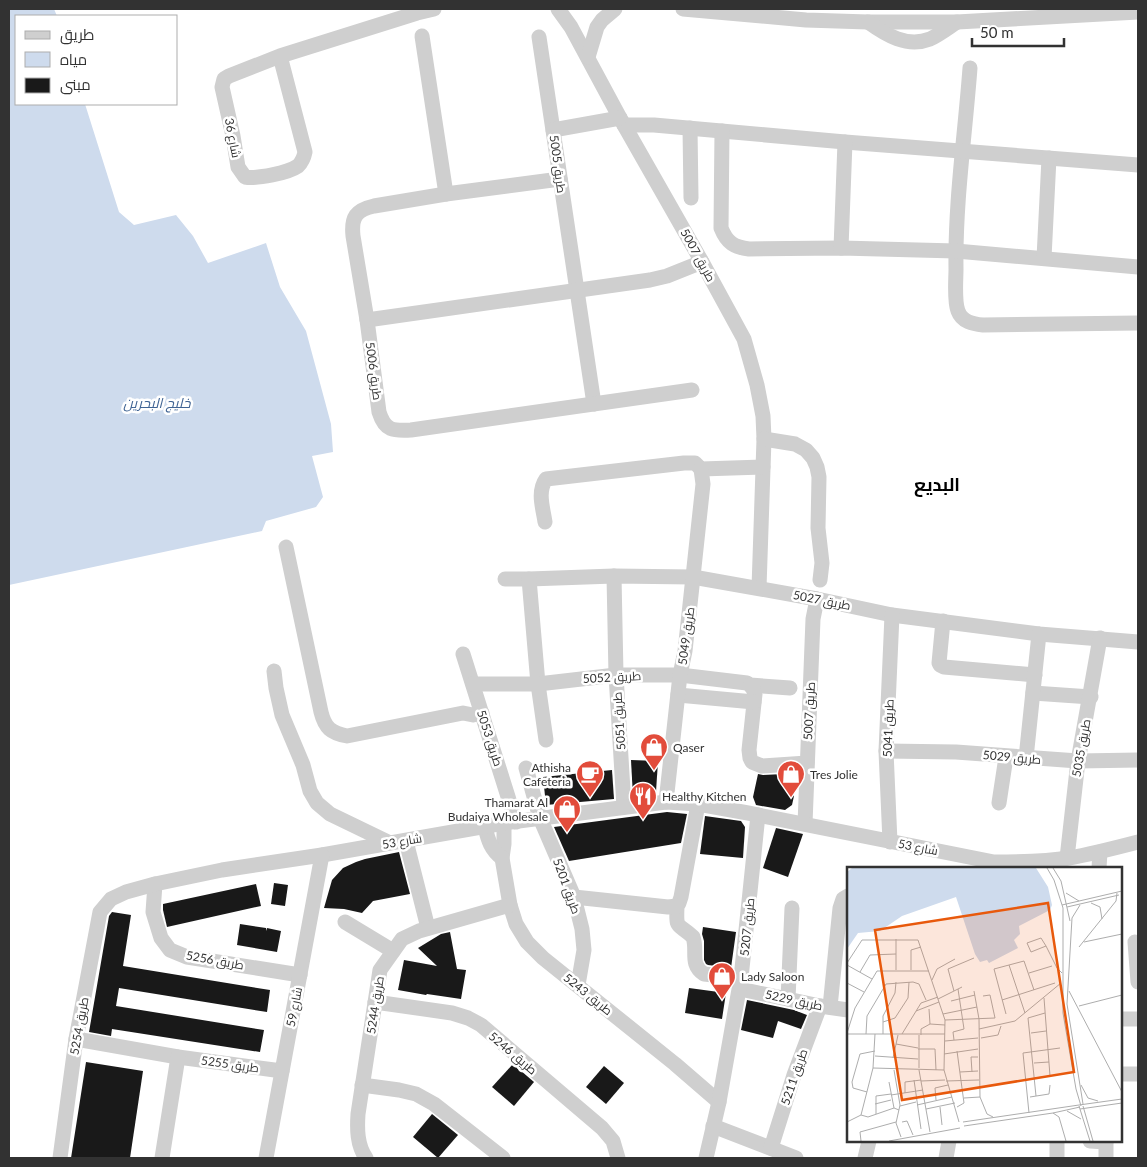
<svg xmlns="http://www.w3.org/2000/svg" width="1147" height="1167" font-family="Lato,Cairo,sans-serif">
	<style>
		.water { fill: #cedbed }
		.building { fill: #191919 }
		.lines { fill: none; stroke-linecap: round; stroke-linejoin: round }
		.minor { stroke: #cfcfcf; stroke-width: 15 }
		.labels { text-anchor: middle; dominant-baseline: central; stroke-width: 5; stroke-linejoin: round; paint-order: stroke }
		.street-label { font-size: 12px; fill: #323232; stroke: #fff }
		.poi-label { font-size: 12px; fill: #323232; stroke: #fff; text-anchor: start }
		.water-label { font-size: 14px; font-style: italic; fill: #406494; stroke: #fff }
		.district-label { font-size: 18px; font-weight: bold; fill: #000; stroke: #fff }
		.inset-road { fill: none; stroke: #adadad; stroke-width: 1 }
		.view { fill: #e8590c; fill-opacity: 0.15; stroke: #e8590c; stroke-width: 2.5 }
		.inset-edge { fill: none; stroke: #323232; stroke-width: 2.5 }
	</style>
	<rect width="100%" height="100%" fill="#fff"/>
	<polygon class="water" points="9,9 54,9 57,16 16,16 16,104 85,104 119,212 134,225 176,215 193,236 208,263 266,243 280,287 306,331 331,424 333,452 312,456 323,497 316,507 266,521 262,531 9,585"/>
	<g class="building">
		<polygon points="631,760 658,761 656,792 652,794 633,797"/>
		<polygon points="612,770 614,799 546,805 543,777"/>
		<polygon points="758,774 763,775 784,774 794,777 794,796 792,805 785,810 756,805 753,797"/>
		<polygon points="667,812 687,814 681,843 569,861 554,827"/>
		<polygon points="705,816 741,821 745,827 743,858 700,854"/>
		<polygon points="776,828 803,834 788,877 763,868"/>
		<polygon points="399,852 410,894 373,901 362,913 344,909 324,908 332,880 343,868 356,862 365,859"/>
		<polygon points="274,883 288,885 285,906 271,904"/>
		<polygon points="256,884 261,906 167,927 163,910 163,904"/>
		<polygon points="112,912 131,915 123,966 270,990 267,1012 119,988 116,1006 264,1030 260,1052 112,1029 111,1036 89,1032 109,916"/>
		<polygon points="240,924 266,928 267,931 267,928 281,931 277,952 237,945"/>
		<polygon points="703,927 736,932 731,968 708,965 706,964 704,960 704,941 702,934"/>
		<polygon points="450,932 457,969 466,970 461,999 427,994 426,995 398,990 404,960 437,966 418,948 441,934"/>
		<polygon points="689,988 726,993 722,1019 685,1013"/>
		<polygon points="747,1000 794,1010 807,1015 801,1029 778,1021 773,1038 741,1030"/>
		<polygon points="86,1062 143,1071 130,1158 71,1158"/>
		<polygon points="513,1064 534,1082 514,1106 492,1087"/>
		<polygon points="604,1066 624,1083 606,1104 586,1087"/>
		<polygon points="432,1114 458,1135 438,1158 413,1137"/>
	</g>
	<g class="lines">
		<g class="minor">
			<polyline points="558,9 571,27 620,118 702,262 744,339 757,385 763,416 764,439 759,588"/>
			<polyline points="683,9 806,20 868,22 957,22 1138,12"/>
			<path d="M868,22C886,35 907,48 930,39C939,35 948,28 957,22"/>
			<polyline points="422,36 446,194"/>
			<polyline points="539,37 594,404"/>
			<path d="M280,56L305,152C304,157 302,162 298,166C288,173 257,179 245,177L238,167L233,136L222,87L224,79L229,76L280,56L417,13L434,9"/>
			<polyline points="588,57 597,27 602,20 615,9"/>
			<path d="M970,68C965,135 955,202 956,269C956,280 954,301 958,311C962,322 973,324 983,325L1138,323"/>
			<polyline points="624,125 654,125 845,142 1138,165"/>
			<polyline points="690,128 691,198"/>
			<polyline points="553,130 620,118"/>
			<path d="M722,131L721,228C727,243 734,247 749,249L841,248L956,251L1138,267"/>
			<path d="M560,179L446,194L374,206C356,210 351,217 353,236L367,320L379,412C385,431 393,431 411,430L692,390"/>
			<polyline points="841,248 845,142"/>
			<polyline points="1044,258 1049,158"/>
			<polyline points="367,320 650,280 667,276 702,262"/>
			<polyline points="764,439 795,444 806,450 813,458 817,467 819,477 818,528 822,563 820,580"/>
			<path d="M545,522C543,508 537,492 546,479L684,463H695L701,469L763,467"/>
			<path d="M286,547L321,712C325,728 331,733 347,736L463,713L473,715L482,713"/>
			<polyline points="614,576 616,675 624,807"/>
			<polyline points="505,579 529,579 614,576 693,577 817,599 892,615 1039,634 1138,642"/>
			<polyline points="529,579 538,684 546,740"/>
			<polyline points="943,621 939,663 940,665 944,667 1035,675"/>
			<polyline points="463,654 516,822"/>
			<polyline points="274,671 276,688 282,715 303,765 310,791 317,803 330,814 390,843"/>
			<polyline points="473,684 538,684 616,675 680,675 747,683 750,685 790,688"/>
			<polyline points="750,685 753,689 755,694 749,750 750,758 752,762 762,766 807,763"/>
			<polyline points="1033,693 1091,697"/>
			<polyline points="678,695 754,702"/>
			<polyline points="886,751 956,752 1078,761 1138,760"/>
			<polyline points="1026,758 1039,634"/>
			<polyline points="526,768 540,818 574,897 582,929 584,950 578,985"/>
			<polyline points="666,802 680,675 685,651 703,484 701,469"/>
			<polyline points="999,803 1006,757"/>
			<path d="M698,804L681,897L679,903L677,906C676,931 677,922 693,937C698,951 689,964 704,974L741,978"/>
			<polyline points="504,823 504,844 502,858 510,905 516,924 527,942 543,958 675,1064 719,1102"/>
			<polyline points="805,824 813,619 817,599"/>
			<path d="M485,827C488,840 491,850 502,858"/>
			<polyline points="406,841 428,928"/>
			<polyline points="890,842 886,751 892,615"/>
			<polyline points="1067,858 1078,761 1100,638"/>
			<polyline points="1099,868 1100,852"/>
			<polyline points="155,884 153,912 161,938 170,950 187,957 300,975"/>
			<polyline points="574,897 668,907 677,906"/>
			<polyline points="345,922 393,951"/>
			<polyline points="1135,942 1138,982"/>
			<polyline points="740,989 820,1006 848,1010"/>
			<polyline points="788,999 792,908"/>
			<polyline points="375,1002 452,1013 468,1018 481,1025 602,1128 613,1141 618,1158"/>
			<polyline points="830,1007 840,908 843,899 848,896"/>
			<polyline points="1121,1019 1138,1019"/>
			<polyline points="76,1039 178,1057 282,1071"/>
			<polyline points="1121,1074 1138,1074"/>
			<polyline points="362,1085 399,1090 416,1094 434,1104 503,1158"/>
			<polyline points="713,1126 796,1158"/>
			<polyline points="1090,1141 1106,1142"/>
			<polyline points="771,1148 794,1075 820,1006"/>
			<path d="M60,1158L76,1039L100,912L111,899L126,892L155,884L222,870L322,855L504,823L666,802L698,804L748,813L994,862C1019,862 1044,862 1069,858C1092,854 1115,848 1138,842"/>
			<polyline points="162,1158 178,1057"/>
			<polyline points="266,1158 322,855"/>
			<path d="M366,1158C357,1145 357,1129 358,1114L380,970L402,939L419,931L510,905"/>
			<polyline points="706,1158 719,1102 741,978 758,815"/>
			<polyline points="865,1158 869,1141"/>
			<polyline points="946,1158 949,1141"/>
			<polyline points="1057,1158 1057,1141"/>
			<polyline points="1106,1158 1106,1141"/>
		</g>
	</g>
	<defs>
		<g id="shop-pin" transform="scale(1.4375)"><path d="M0 17L-7.5 6A9.5 9.5 0 1 1 7.5 6Z" fill="#e24c3b" stroke="#fff"/><path d="M-5-2.5h2.3a2.7 3.5 0 0 1 5.4 0H5L5.5 6h-11ZM-1.5-2.5h3a1.5 2.3 0 0 0-3 0Z" fill="#fff"/></g>
		<g id="cafe-pin" transform="scale(1.4375)"><path d="M0 17L-7.5 6A9.5 9.5 0 1 1 7.5 6Z" fill="#e24c3b" stroke="#fff"/><path d="M-5.5-4.5H6V0H3Q3 3.5 0 3.5H-2.5Q-5.5 3.5-5.5 0ZM3-3.2v2h1.7v-2ZM-6 4.5H4V6H-6Z" fill="#fff"/></g>
		<g id="restaurant-pin" transform="scale(1.4375)"><path d="M0 17L-7.5 6A9.5 9.5 0 1 1 7.5 6Z" fill="#e24c3b" stroke="#fff"/><path d="M-5-6h1v4h1v-4h1v4h1v-4h1v5L-1.5 .5V6h-2V.5L-5-1ZM5-6V6H3V1.5H1.5Q1.5-4 5-6Z" fill="#fff"/></g>
	</defs>
	<g fill-rule="evenodd">
		<use href="#shop-pin" x="654" y="747"/>
		<use href="#cafe-pin" x="590" y="774"/>
		<use href="#shop-pin" x="791" y="774"/>
		<use href="#restaurant-pin" x="643" y="796"/>
		<use href="#shop-pin" x="567" y="809"/>
		<use href="#shop-pin" x="722" y="976"/>
	</g>
	<g class="labels">
		<g class="street-label">
			<text transform="translate(233 138) rotate(79)">شارع 36</text>
			<text transform="translate(558 164) rotate(82)">طريق 5005</text>
			<text transform="translate(698 255) rotate(61)">طريق 5007</text>
			<text transform="translate(374 371) rotate(82)">طريق 5006</text>
			<text transform="translate(822 600) rotate(11)">طريق 5027</text>
			<text transform="translate(686 636) rotate(-82)">طريق 5049</text>
			<text transform="translate(612 677) rotate(-3)">طريق 5052</text>
			<text transform="translate(809 711) rotate(-87)">طريق 5007</text>
			<text transform="translate(619 721) rotate(-94)">طريق 5051</text>
			<text transform="translate(888 728) rotate(-88)">طريق 5041</text>
			<text transform="translate(490 738) rotate(72)">طريق 5053</text>
			<text transform="translate(1081 748) rotate(-80)">طريق 5035</text>
			<text transform="translate(1012 757) rotate(5)">طريق 5029</text>
			<text transform="translate(402 841) rotate(-10)">شارع 53</text>
			<text transform="translate(918 847) rotate(11)">شارع 53</text>
			<text transform="translate(567 886) rotate(70)">طريق 5201</text>
			<text transform="translate(747 927) rotate(-84)">طريق 5207</text>
			<text transform="translate(215 960) rotate(10)">طريق 5256</text>
			<text transform="translate(588 994) rotate(39)">طريق 5243</text>
			<text transform="translate(794 1000) rotate(12)">طريق 5229</text>
			<text transform="translate(375 1005) rotate(-81)">طريق 5244</text>
			<text transform="translate(294 1007) rotate(-79)">شارع 59</text>
			<text transform="translate(79 1026) rotate(-80)">طريق 5254</text>
			<text transform="translate(513 1053) rotate(40)">طريق 5246</text>
			<text transform="translate(230 1064) rotate(8)">طريق 5255</text>
			<text transform="translate(794 1077) rotate(-71)">طريق 5211</text>
		</g>
		<g class="poi-label">
			<text x="673" y="747">Qaser</text>
			<text x="571" y="767" text-anchor="end">Athisha<tspan x="571" dy="14">Cafeteria</tspan></text>
			<text x="810" y="774">Tres Jolie</text>
			<text x="662" y="796">Healthy Kitchen</text>
			<text x="548" y="802" text-anchor="end">Thamarat Al<tspan x="548" dy="14">Budaiya Wholesale</tspan></text>
			<text x="741" y="976">Lady Saloon</text>
		</g>
		<g class="water-label">
			<text x="157" y="402">خليج البحرين</text>
		</g>
		<g class="district-label">
			<text x="937" y="484">البديع</text>
		</g>
	</g>
	<g transform="translate(847 867)">
		<rect width="275" height="275" fill="#fff"/>
		<path d="M5,1H189L201,20L205,38L203,43L172,59L173,67L167,73L171,81L142,96L140,93L133,95L128,87L109,30L55,49L33,64L11,66L0,82V5Z" fill="#cedbed"/>
		<path class="inset-road" d="M200,1L207,13L216,41V146L229,222M206,1L214,14L223,54M219,26L232,34M244,36L253,40L255,52M215,38L275,24M233,38L225,51L220,137L236,237M220,40L272,28M49,72V103M237,75L275,67M199,79L184,85L180,76L194,71L199,79L210,101L215,106M232,80L269,34L270,26M0,96L15,73H71L98,153L97,203L112,255M0,98L25,112M162,98L178,146M64,103V83L74,80M13,105L23,88L49,87M182,106L205,99M85,113L90,102L108,92M0,116L17,125M107,124L101,102L127,91M127,124L132,152L133,230L140,247L146,250M222,124L275,225M91,132L115,120M155,133L208,116M104,134L128,128M232,139L275,128M82,142L83,157M69,144L92,135M96,147L130,140M159,147L147,102L177,94L187,123M98,153L148,151L143,128L136,129M36,155L48,151L61,131L62,115M83,157L98,158M132,162L168,154L214,116M0,166L8,141L30,104H82M184,166L199,164M0,167H98M19,167L20,149L39,117L66,115L72,117L79,133M36,167V149L48,126L49,115M55,167L74,136L91,130M74,168V162L83,157M134,171L151,168L154,159M107,173L106,165L117,162L111,122M98,174L131,171M49,177L71,181M71,182H88L89,203M97,187L131,182M28,189L71,192M46,191L51,168M187,196L202,195M26,201L97,203M72,201V168M47,203L53,238L49,256L54,270M72,203L83,265M113,205L131,204M125,205L124,190H131M188,211L203,209L197,131M67,213L74,262M74,214L98,213M99,214L132,213M42,215L47,241M234,218L241,231L251,234M229,222L234,239M20,225L6,221L5,215L13,187L28,184M58,226V215L74,213M44,228L76,223M189,229L181,151L198,146M183,230L202,227L203,218M117,231L133,230M89,233L88,221L101,218M28,237L44,233M70,238L105,230M232,238L275,232M53,239L69,235M232,239L243,274M236,239L246,274M93,240L95,258M110,240L117,236L110,184M79,242L108,236M233,242L275,236M220,244L234,252M182,246L176,186L213,181M206,246L212,250L219,274M206,246L233,240M29,247V229L44,227M14,248L21,250L47,241L52,243M0,255L14,248L26,201L28,167M55,255L60,254L66,268M116,255L232,238M117,259L206,246M14,274L13,265L49,255M42,274L113,261"/>
		<path class="view" d="M201,36L227,205L55,233L28,63Z"/>
		<rect width="275" height="275" class="inset-edge"/>
	</g>
	<rect width="1147" height="1167" fill="none" stroke="#323232" stroke-width="20"/>
	<rect x="15" y="15" width="162" height="90" fill="#ffffff" stroke="#adadad"/>
	<rect x="25" y="31" width="25" height="8" fill="#cfcfcf" stroke="#adadad"/>
	<text x="60" y="40" font-size="15" fill="#323232">طريق</text>
	<rect x="25" y="52" width="25" height="15" fill="#cedbed" stroke="#adadad"/>
	<text x="60" y="65" font-size="15" fill="#323232">مياه</text>
	<rect x="25" y="78" width="25" height="15" fill="#191919" stroke="#adadad"/>
	<text x="60" y="90" font-size="15" fill="#323232">مبنى</text>
	<path d="M972 38v8h92v-8" fill="none" stroke="#323232" stroke-width="2.5"/>
	<text x="980" y="38" font-size="15" fill="#323232" stroke="#ffffff" stroke-width="4" paint-order="stroke">50 m</text>
</svg>
